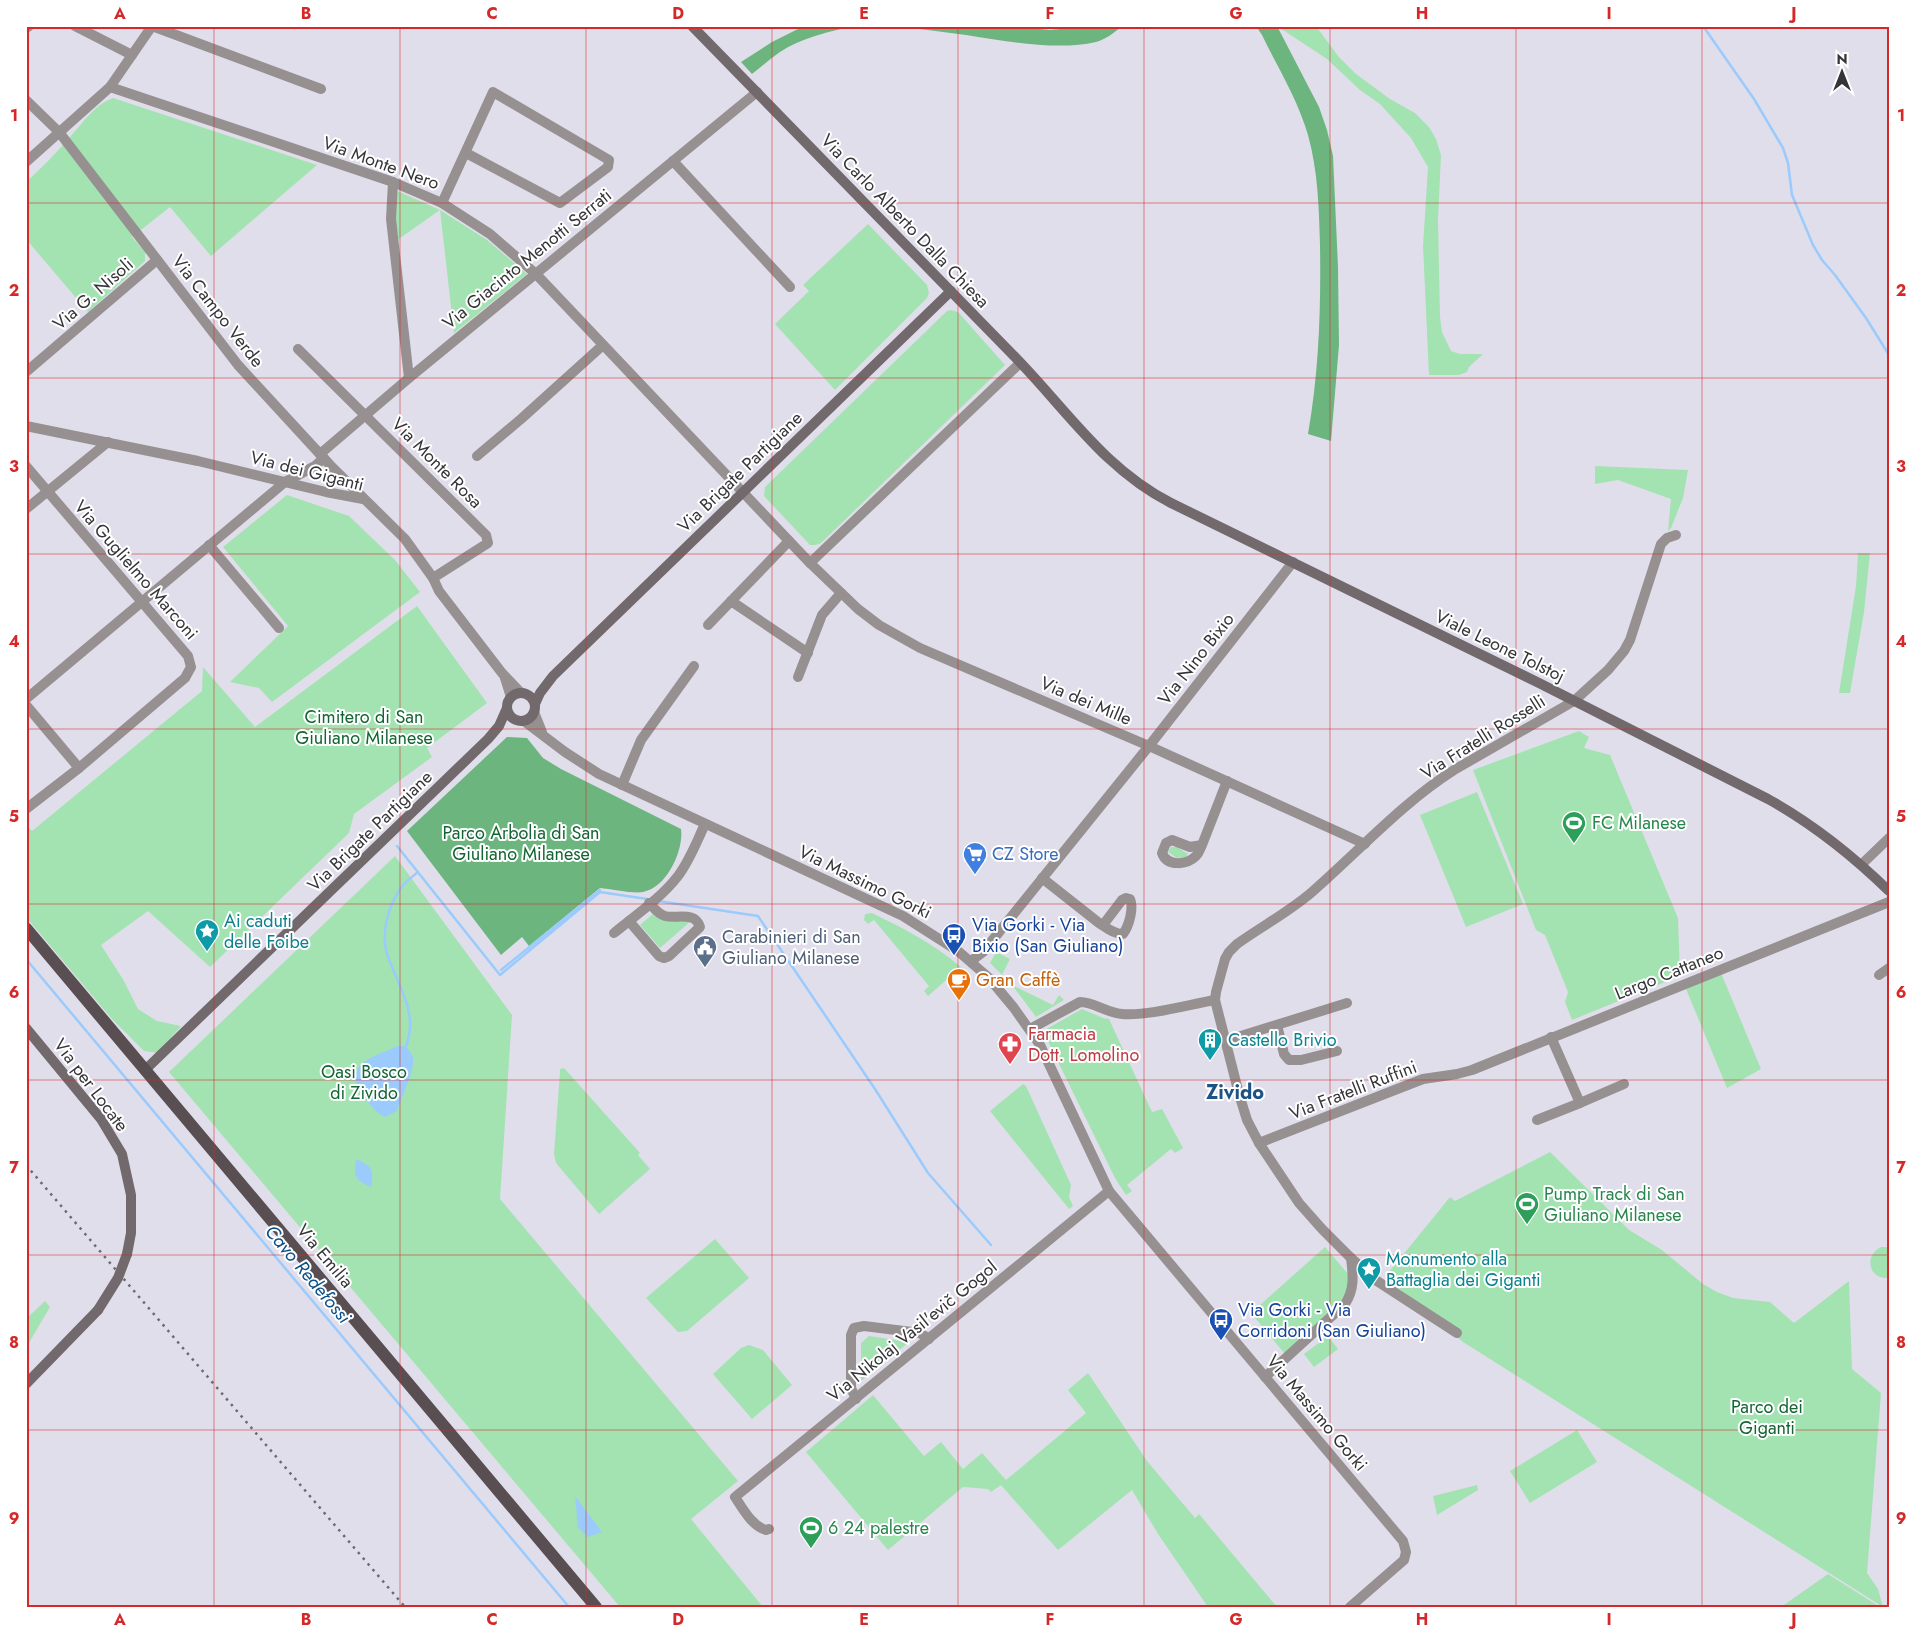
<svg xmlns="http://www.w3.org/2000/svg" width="1915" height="1633" font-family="Jost,sans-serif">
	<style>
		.green { fill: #a3e3b2 }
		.forest { fill: #6cb57f }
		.water { fill: #9acbfc }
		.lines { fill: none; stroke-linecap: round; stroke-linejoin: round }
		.stream { stroke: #9acbfc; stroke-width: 2.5 }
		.street { stroke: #969091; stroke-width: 10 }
		.secondary { stroke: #72696c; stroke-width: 10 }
		.primary { stroke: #594e51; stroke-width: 12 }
		.rail { stroke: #6b6a71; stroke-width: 2.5; stroke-dasharray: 2.5 5; stroke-linecap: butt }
		.secondary-bridge { stroke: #72696c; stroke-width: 10 }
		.grid { fill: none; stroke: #d62828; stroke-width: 1; stroke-opacity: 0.55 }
		.labels { text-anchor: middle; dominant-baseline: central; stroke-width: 4; stroke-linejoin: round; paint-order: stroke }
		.street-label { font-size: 18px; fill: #353439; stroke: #fff }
		.park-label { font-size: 18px; fill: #136533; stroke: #fff }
		.leisure-label { font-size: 18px; fill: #27864d; stroke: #fff; text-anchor: start }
		.shop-label { font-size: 18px; fill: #366cbe; stroke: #fff; text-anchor: start }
		.culture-label { font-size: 18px; fill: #0d838f; stroke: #fff; text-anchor: start }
		.transit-label { font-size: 18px; fill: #164399; stroke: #fff; text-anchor: start }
		.service-label { font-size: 18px; fill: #4e5e75; stroke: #fff; text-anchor: start }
		.food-label { font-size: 18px; fill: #c56008; stroke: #fff; text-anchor: start }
		.health-label { font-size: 18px; fill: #be3a42; stroke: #fff; text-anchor: start }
		.water-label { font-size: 19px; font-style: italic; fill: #0d5188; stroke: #fff }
		.quarter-label { font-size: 20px; font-weight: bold; fill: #1d5385; stroke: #fff }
		.neatline { fill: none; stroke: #d62828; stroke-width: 2 }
		.grid-label { font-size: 16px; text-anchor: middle; font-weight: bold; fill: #d62828 }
	</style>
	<rect width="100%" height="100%" fill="#e1deeb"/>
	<g class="green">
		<polygon points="1277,26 1316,26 1338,56 1356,74 1390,99 1415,113 1429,127 1436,139 1441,155 1438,220 1440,317 1442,332 1451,351 1460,354 1483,354 1469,367 1467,372 1459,375 1429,375 1423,246 1428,167 1411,138 1380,104 1360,90 1327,59"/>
		<path d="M113,98L317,165L211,256L170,207L132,237L145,252V261L88,312L26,239V182C42,168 56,153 70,137C83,123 94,105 113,98Z"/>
		<polygon points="393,189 440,210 487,240 527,274 454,333 440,210 393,243"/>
		<polygon points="868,224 927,285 929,293 927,298 835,390 775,324 809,291 803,285"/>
		<polygon points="951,310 958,312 1005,365 821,543 816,545 810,545 764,496 765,487 947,311"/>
		<polygon points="1595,466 1688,470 1683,498 1671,528 1668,531 1671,499 1618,480 1595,484"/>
		<polygon points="287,495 349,516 395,560 420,592 272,702 259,688 230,682 288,626 223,547"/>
		<polygon points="1858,553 1870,553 1864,612 1850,693 1839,693 1856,586"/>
		<polygon points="417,606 487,703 427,748 432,757 354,814 349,833 210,967 148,911 101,945 124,981 138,1009 157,1021 181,1026 158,1053 144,1051 112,1019 26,917 26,825 32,831 202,691 203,667 255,727"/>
		<polygon points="1579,731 1589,737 1584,748 1610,755 1678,918 1680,976 1572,1020 1565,1002 1568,992 1545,935 1536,930 1473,770"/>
		<polygon points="1477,792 1523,904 1466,927 1420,815"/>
		<polygon points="1171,847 1177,847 1188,854 1186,857 1177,858 1168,852"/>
		<polygon points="395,856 512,1015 500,1199 738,1481 691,1519 763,1607 620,1607 169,1072"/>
		<polygon points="654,913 691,921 660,948 640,925"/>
		<path d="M872,913C903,928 934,944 961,967L928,996L924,991L929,986L874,920L868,924L864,920L865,914Z"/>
		<polygon points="996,952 1010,959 1002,975 990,963"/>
		<polygon points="1721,973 1761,1069 1727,1088 1686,989"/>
		<polygon points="1012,985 1053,1005 1059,995 1064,1000 1036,1017"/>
		<polygon points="1082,1009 1103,1018 1109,1019 1152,1112 1162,1109 1183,1148 1175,1153 1171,1149 1127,1185 1132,1191 1126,1195 1115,1178 1043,1031"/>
		<polygon points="564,1068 640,1153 638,1155 650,1169 599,1214 556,1163 554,1154 560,1072 560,1069"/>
		<polygon points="1023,1084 1026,1086 1071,1185 1069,1197 1073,1206 1069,1209 990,1111"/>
		<polygon points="1550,1152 1629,1230 1662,1250 1703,1284 1717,1292 1733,1298 1770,1302 1794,1323 1849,1281 1852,1369 1881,1393 1867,1573 1878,1589 1883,1607 1463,1342 1385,1277 1450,1197 1455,1201"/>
		<polygon points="715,1239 749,1278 687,1331 678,1332 646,1298"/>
		<polygon points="1325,1247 1349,1275 1348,1292 1335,1307 1285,1354 1251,1313"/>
		<path d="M1881,1247H1889V1278C1869,1280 1863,1256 1881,1247Z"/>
		<polygon points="45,1301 50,1307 26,1348 26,1319"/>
		<polygon points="869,1336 909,1342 861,1381 861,1343"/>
		<polygon points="1328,1336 1338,1349 1314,1367 1304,1354"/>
		<polygon points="749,1345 763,1350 792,1385 752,1419 713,1374 741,1348"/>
		<polygon points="1088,1373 1147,1461 1195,1518 1199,1514 1277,1607 1208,1607 1158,1534 1132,1490 1058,1550 1001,1485 991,1492 988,1489 963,1487 888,1550 806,1452 873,1395 924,1456 941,1442 963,1469 982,1453 1006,1480 1086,1413 1068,1390"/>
		<polygon points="1577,1430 1597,1462 1530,1503 1510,1471"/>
		<polygon points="1477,1485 1478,1490 1437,1515 1433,1496"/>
		<polygon points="1828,1574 1880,1607 1781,1607"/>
	</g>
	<g class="forest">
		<path d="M804,26H855C830,31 801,38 780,52C770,59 761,67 752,74L741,62L772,42Z"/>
		<path d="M897,26H1011L1050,30L1088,26H1123C1114,32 1107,39 1096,42C1057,51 1006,41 966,35C943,32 920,29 897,26Z"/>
		<path d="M1256,26H1277L1319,107L1327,130L1333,156L1338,267L1339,345L1331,441L1308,434C1319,371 1321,309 1320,245C1319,208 1318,171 1308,135C1298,100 1278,68 1262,35Z"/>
		<path d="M507,737L527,738L543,758L561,769L681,829C684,850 667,888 643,892C634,894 611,889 600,888L529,946L522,937L501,955L407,831Z"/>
	</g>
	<g class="water">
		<path d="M398,1046H404C408,1049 412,1053 413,1058C415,1070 401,1099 397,1111L385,1117C376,1113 371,1106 365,1098C339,1064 374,1057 398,1046Z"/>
		<path d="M356,1159C372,1166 374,1169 371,1187C354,1180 354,1176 356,1159Z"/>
		<polygon points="575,1496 602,1532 588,1537 578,1528"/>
	</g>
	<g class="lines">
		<g class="stream">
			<polyline points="1703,26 1754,99 1783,148 1788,163 1792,195 1813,245 1822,260 1835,275 1866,318 1889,355"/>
			<polyline points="397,846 500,975 600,892 647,899"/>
			<polyline points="658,901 758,916 875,1089 928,1173 991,1245"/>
			<polyline points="26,959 569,1607"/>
			<polyline points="501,970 600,890"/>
			<path d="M405,1049C420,1013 398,987 387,954C381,932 388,906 401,888C405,882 412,877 418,872"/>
		</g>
		<g class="street">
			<polyline points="75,26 132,55"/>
			<polyline points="152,26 321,89"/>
			<polyline points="26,28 29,26"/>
			<polyline points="110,87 393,182 442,203 490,234 536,274 810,563 858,609 879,625 920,648 1149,746 1365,844"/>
			<polyline points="26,100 59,132 238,365 330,465 405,539 433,578 439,591 502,673 521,693"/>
			<polyline points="673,161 790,287"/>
			<polyline points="26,162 110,87 152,26"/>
			<polyline points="393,182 391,219 409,378"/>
			<polyline points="442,203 493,92 609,160 608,167 560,203 466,153"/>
			<polyline points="298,349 486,535 488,543 433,578"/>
			<polyline points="26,372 157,260"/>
			<polyline points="26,426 198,461 326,492 363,499"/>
			<polyline points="320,454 409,378 757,92"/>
			<polyline points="477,456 521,419 603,345"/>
			<polyline points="26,466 188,656 191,667 185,678 79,768 26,809"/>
			<polyline points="26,509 108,442"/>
			<polyline points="209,545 279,628"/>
			<polyline points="810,563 1020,363"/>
			<polyline points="731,601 808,653"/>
			<polyline points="708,625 789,541"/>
			<polyline points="798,677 822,615 841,593"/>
			<polyline points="505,678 511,697"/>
			<polyline points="26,699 285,482 315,466 324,458"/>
			<polyline points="26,705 79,768"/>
			<polyline points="534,712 542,732"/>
			<polyline points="524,721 565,752 599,774 903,916 958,951 989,978 1014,1008 1040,1045 1109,1191 1403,1541 1406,1552 1404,1560 1350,1607"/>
			<polyline points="622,785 641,740 694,666"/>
			<path d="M1202,845C1200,849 1199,853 1196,856C1187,865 1167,867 1162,853L1166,843L1172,840L1190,847L1202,845L1227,781"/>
			<polyline points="1862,864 1889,838"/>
			<path d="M1042,878L1099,923C1107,928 1114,934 1123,934C1129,926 1134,908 1130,899L1126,898L1122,900L1103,925"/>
			<path d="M629,921L659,956L664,958L669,956L700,927C695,911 677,919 665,916C658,914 654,908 649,903"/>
			<path d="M614,933C636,915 661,898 678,876C690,860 697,841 705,824"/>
			<polyline points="971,961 983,952 1149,746 1293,562"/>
			<polyline points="1879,975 1889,968"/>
			<polyline points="1277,1025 1284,1054 1289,1060 1301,1060 1337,1051"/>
			<path d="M1030,1029L1080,1002C1094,1002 1107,1013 1122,1014C1149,1016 1187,1005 1215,1000"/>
			<polyline points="1551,1037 1580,1103 1624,1084"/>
			<polyline points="1225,1041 1347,1003"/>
			<polyline points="1537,1120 1580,1103"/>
			<polyline points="1259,1143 1423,1079 1457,1074 1472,1070 1889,902"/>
			<path d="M1457,1333L1377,1281L1351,1258L1322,1229L1299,1203L1259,1143L1247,1120L1239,1094L1215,1000L1216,992L1225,959L1229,952L1237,944C1262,926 1289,912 1312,892C1359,851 1402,803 1454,770L1574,701L1608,670L1624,651L1630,640L1661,544L1667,538L1676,535"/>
			<path d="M1265,1377L1345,1304C1355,1289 1353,1275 1351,1258"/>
			<polyline points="856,1399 851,1388 851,1335 854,1328 864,1326 920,1333 929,1339"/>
			<path d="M769,1529L766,1530C752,1526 743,1509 735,1497L1109,1191"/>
		</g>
		<g class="secondary">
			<path d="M692,26C800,136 907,247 1015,357C1066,409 1104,469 1171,503L1539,683L1768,799C1813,824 1852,855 1889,891"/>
			<circle cx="521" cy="707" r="14"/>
			<polyline points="535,704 540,693 553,676 951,291"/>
			<polyline points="26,1028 101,1119 122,1154 131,1195 131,1233 127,1254"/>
			<polyline points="145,1070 488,739 499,726 507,708"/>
			<polyline points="26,1384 98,1310"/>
		</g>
		<polyline class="primary" points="26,928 596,1607"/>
		<polyline class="rail" points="26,1165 405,1607"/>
		<polyline class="secondary-bridge" points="98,1310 118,1278 127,1254"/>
	</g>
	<path class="grid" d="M214,26V1607M400,26V1607M586,26V1607M772,26V1607M958,26V1607M1144,26V1607M1330,26V1607M1516,26V1607M1702,26V1607M26,203H1889M26,378H1889M26,554H1889M26,729H1889M26,904H1889M26,1080H1889M26,1255H1889M26,1430H1889"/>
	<defs>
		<g id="stadium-pin" transform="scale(1.25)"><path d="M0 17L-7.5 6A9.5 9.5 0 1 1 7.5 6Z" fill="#2e9e5b" stroke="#fff"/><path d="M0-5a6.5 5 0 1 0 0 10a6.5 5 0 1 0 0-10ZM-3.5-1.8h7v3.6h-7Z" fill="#fff"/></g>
		<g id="supermarket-pin" transform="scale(1.25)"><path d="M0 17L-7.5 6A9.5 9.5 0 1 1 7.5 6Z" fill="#3f7fe0" stroke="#fff"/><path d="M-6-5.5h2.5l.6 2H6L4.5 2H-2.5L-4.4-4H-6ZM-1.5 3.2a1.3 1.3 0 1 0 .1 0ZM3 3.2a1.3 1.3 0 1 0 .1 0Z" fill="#fff"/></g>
		<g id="sight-pin" transform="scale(1.25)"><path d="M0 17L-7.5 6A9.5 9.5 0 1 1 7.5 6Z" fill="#0f9aa8" stroke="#fff"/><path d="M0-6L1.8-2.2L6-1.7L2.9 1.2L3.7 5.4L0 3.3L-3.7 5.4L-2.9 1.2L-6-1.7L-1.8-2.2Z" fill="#fff"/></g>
		<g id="bus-pin" transform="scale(1.25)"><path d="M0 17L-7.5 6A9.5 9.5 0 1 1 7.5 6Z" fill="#1a4fb4" stroke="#fff"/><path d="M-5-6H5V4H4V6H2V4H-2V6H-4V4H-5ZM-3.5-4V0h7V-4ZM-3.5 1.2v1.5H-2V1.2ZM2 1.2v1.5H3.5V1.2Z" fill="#fff"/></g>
		<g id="civic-pin" transform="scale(1.25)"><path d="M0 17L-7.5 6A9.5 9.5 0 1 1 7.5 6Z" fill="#5c6f8a" stroke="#fff"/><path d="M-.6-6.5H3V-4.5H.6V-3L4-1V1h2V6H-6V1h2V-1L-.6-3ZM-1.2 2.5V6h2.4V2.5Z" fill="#fff"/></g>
		<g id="cafe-pin" transform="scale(1.25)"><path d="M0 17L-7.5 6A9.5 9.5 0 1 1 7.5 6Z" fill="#e8710a" stroke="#fff"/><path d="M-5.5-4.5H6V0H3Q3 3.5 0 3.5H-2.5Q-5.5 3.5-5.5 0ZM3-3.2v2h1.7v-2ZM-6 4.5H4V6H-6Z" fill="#fff"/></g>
		<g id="building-pin" transform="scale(1.25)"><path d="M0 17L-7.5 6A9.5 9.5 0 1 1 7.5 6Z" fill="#0f9aa8" stroke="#fff"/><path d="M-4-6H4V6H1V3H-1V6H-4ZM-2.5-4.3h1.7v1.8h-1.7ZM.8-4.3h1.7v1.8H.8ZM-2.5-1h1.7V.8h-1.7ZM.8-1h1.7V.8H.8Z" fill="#fff"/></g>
		<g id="pharmacy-pin" transform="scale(1.25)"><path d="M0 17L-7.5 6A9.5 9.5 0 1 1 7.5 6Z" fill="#e0444e" stroke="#fff"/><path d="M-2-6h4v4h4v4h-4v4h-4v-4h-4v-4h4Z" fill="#fff"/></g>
	</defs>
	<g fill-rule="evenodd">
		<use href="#stadium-pin" x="1574" y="823"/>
		<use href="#supermarket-pin" x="975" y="854"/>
		<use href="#sight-pin" x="207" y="931"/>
		<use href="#bus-pin" x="954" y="935"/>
		<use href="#civic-pin" x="705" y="947"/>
		<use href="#cafe-pin" x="959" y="980"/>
		<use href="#building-pin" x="1210" y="1040"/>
		<use href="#pharmacy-pin" x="1010" y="1044"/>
		<use href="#stadium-pin" x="1527" y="1204"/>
		<use href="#sight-pin" x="1369" y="1269"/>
		<use href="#bus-pin" x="1221" y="1320"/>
		<use href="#stadium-pin" x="811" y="1528"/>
	</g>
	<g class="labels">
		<g class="street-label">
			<text transform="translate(381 163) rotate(20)">Via Monte Nero</text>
			<text transform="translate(905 221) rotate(46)">Via Carlo Alberto Dalla Chiesa</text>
			<text transform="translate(527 259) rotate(-39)">Via Giacinto Menotti Serrati</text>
			<text transform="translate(93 294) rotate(-41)">Via G. Nisoli</text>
			<text transform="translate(218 311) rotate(52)">Via Campo Verde</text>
			<text transform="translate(437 463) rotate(45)">Via Monte Rosa</text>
			<text transform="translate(307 471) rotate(14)">Via dei Giganti</text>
			<text transform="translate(740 472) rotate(-44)">Via Brigate Partigiane</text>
			<text transform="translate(136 570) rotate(49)">Via Guglielmo Marconi</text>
			<text transform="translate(1500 646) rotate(26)">Viale Leone Tolstoj</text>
			<text transform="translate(1196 659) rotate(-52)">Via Nino Bixio</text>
			<text transform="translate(1086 701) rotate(23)">Via dei Mille</text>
			<text transform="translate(1483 737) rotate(-32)">Via Fratelli Rosselli</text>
			<text transform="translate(370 831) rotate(-44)">Via Brigate Partigiane</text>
			<text transform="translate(865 882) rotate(26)">Via Massimo Gorki</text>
			<text transform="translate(1669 973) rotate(-22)">Largo Cattaneo</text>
			<text transform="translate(91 1085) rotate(53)">Via per Locate</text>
			<text transform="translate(1353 1090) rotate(-21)">Via Fratelli Ruffini</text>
			<text transform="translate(325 1256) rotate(50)">Via Emilia</text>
			<text transform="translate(912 1331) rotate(-39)">Via Nikolaj Vasil'evič Gogol</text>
			<text transform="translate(1317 1413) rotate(50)">Via Massimo Gorki</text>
		</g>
		<g class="park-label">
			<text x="364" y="717">Cimitero di San<tspan x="364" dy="21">Giuliano Milanese</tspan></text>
			<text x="521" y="833">Parco Arbolia di San<tspan x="521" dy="21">Giuliano Milanese</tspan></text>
			<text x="364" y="1072">Oasi Bosco<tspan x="364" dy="21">di Zivido</tspan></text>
			<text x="1767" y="1407">Parco dei<tspan x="1767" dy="21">Giganti</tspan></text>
		</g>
		<g class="leisure-label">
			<text x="1592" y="823">FC Milanese</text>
			<text x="1544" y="1194">Pump Track di San<tspan x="1544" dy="21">Giuliano Milanese</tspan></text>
			<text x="828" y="1528">6 24 palestre</text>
		</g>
		<g class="shop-label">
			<text x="992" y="854">CZ Store</text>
		</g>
		<g class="culture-label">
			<text x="224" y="921">Ai caduti<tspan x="224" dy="21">delle Foibe</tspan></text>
			<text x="1228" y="1040">Castello Brivio</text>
			<text x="1386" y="1259">Monumento alla<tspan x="1386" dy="21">Battaglia dei Giganti</tspan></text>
		</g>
		<g class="transit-label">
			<text x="972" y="925">Via Gorki - Via<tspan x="972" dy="21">Bixio (San Giuliano)</tspan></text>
			<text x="1238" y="1310">Via Gorki - Via<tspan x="1238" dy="21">Corridoni (San Giuliano)</tspan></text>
		</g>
		<g class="service-label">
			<text x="722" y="937">Carabinieri di San<tspan x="722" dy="21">Giuliano Milanese</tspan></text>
		</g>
		<g class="food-label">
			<text x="976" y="980">Gran Caffè</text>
		</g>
		<g class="health-label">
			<text x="1028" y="1034">Farmacia<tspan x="1028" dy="21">Dott. Lomolino</tspan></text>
		</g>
		<g class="water-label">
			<text transform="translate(308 1274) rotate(50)">Cavo Redefossi</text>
		</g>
		<g class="quarter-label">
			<text x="1235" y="1092">Zivido</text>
		</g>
	</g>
	<rect width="1915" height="1633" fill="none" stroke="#ffffff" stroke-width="55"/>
	<g transform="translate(1842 72)" stroke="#ffffff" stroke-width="4" paint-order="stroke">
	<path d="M0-4L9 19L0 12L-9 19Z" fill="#353439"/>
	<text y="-8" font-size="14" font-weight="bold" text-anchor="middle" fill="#353439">N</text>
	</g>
	<rect x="28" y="28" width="1860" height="1578" class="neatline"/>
	<g class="grid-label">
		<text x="120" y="19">A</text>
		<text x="306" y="19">B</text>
		<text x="492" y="19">C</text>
		<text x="678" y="19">D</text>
		<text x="864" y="19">E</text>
		<text x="1050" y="19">F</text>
		<text x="1236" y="19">G</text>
		<text x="1422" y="19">H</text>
		<text x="1609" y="19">I</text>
		<text x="1794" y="19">J</text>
		<text x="14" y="121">1</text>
		<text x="1901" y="121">1</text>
		<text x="14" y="296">2</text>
		<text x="1901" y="296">2</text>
		<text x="14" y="472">3</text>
		<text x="1901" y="472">3</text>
		<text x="14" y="647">4</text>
		<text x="1901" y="647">4</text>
		<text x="14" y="822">5</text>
		<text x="1901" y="822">5</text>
		<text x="14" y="998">6</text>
		<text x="1901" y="998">6</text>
		<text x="14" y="1173">7</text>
		<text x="1901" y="1173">7</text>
		<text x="14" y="1348">8</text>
		<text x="1901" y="1348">8</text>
		<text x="14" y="1524">9</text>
		<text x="1901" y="1524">9</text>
		<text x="120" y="1625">A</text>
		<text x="306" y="1625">B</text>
		<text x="492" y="1625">C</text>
		<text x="678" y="1625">D</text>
		<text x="864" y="1625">E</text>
		<text x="1050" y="1625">F</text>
		<text x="1236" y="1625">G</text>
		<text x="1422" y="1625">H</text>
		<text x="1609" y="1625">I</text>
		<text x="1794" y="1625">J</text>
	</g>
</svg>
